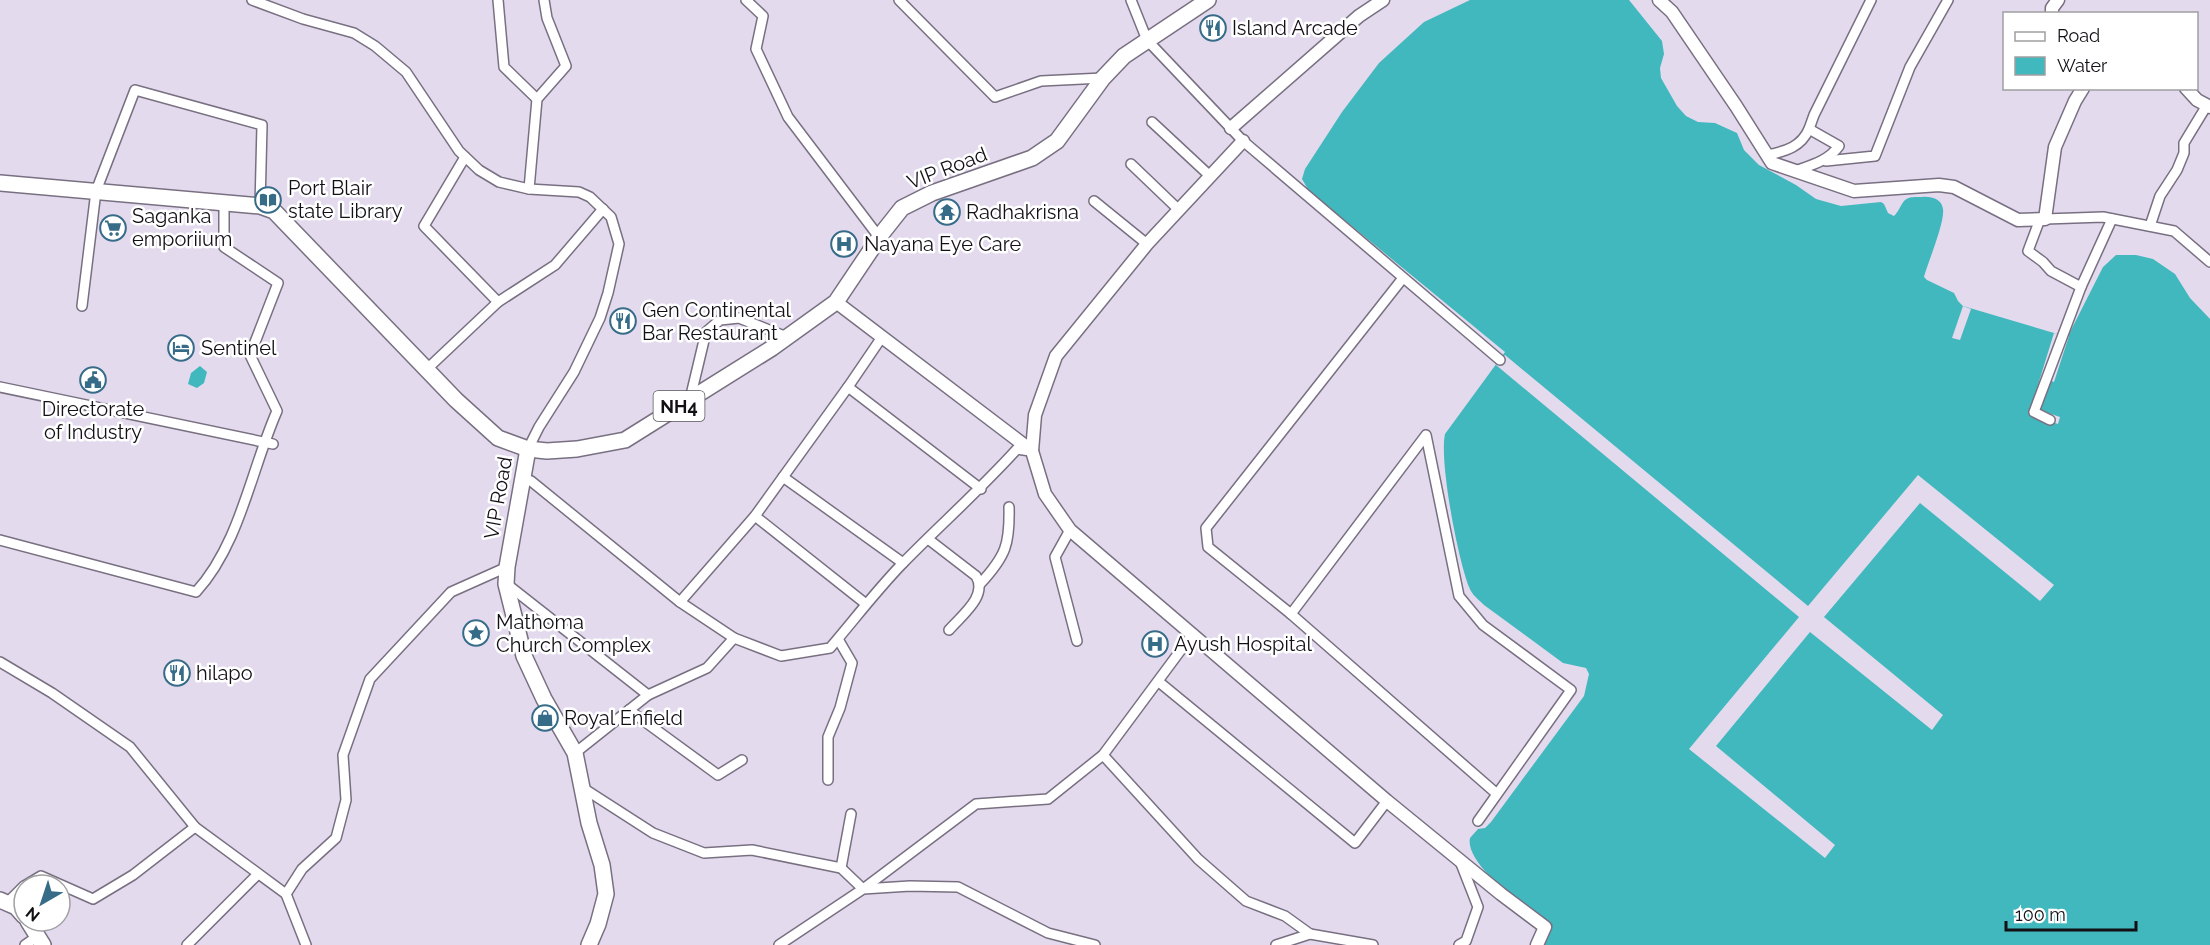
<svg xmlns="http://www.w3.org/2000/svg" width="2210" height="945" font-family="Raleway,sans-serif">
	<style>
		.water { fill: #41b8bd }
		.pier { fill: #e3daee }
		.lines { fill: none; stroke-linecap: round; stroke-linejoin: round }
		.minor-casing { stroke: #787081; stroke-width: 12 }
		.tertiary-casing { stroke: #787081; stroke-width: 15 }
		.primary-casing { stroke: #787081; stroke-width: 18 }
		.trunk-casing { stroke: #787081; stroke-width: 18 }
		.minor { stroke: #fff; stroke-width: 9 }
		.tertiary { stroke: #fff; stroke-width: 12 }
		.primary { stroke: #fff; stroke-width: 15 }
		.trunk { stroke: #fff; stroke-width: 15 }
		.labels { text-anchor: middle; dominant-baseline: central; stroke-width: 5; stroke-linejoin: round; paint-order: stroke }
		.shield { fill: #fff; stroke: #59575b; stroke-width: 1.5 }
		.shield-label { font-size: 18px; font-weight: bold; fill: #120f15 }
		.poi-label { font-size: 20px; fill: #120f15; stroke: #fff; text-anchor: start }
		.street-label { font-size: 20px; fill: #120f15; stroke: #fff }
	</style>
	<rect width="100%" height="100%" fill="#e3daee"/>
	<g class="water">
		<path d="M1470,0H1629L1662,41L1664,54L1660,68L1661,78L1677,106L1686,116L1698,122L1715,123L1737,133L1744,150L1759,165L1796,185L1816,199L1841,206L1881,202L1884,204L1888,213L1894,216C1899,211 1900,206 1904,201C1908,196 1916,197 1922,197C1931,196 1942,199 1943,209C1945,222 1928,262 1924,277L1927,280L1954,293L1958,301L1963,306L2054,333L2068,336L2103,267L2116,255H2136L2153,259L2175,274L2190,298L2210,319V945H1544L1550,928C1531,912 1464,865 1470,838L1478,829L1485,828L1491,822L1584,696L1589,674L1586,668L1563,663L1484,605C1478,599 1472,595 1469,587C1458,559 1439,462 1445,434L1505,352L1309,191L1302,179L1305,169L1342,112L1379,63L1424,22Z"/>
		<polygon points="200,366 207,372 204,383 197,388 188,384 191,373"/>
	</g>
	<g class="pier">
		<polygon points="1963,306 1971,309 1960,340 1952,338"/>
		<polygon points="2054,333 2069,336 2054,382 2049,380 2039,410 2060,417 2058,424 2029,414"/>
		<polygon points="1505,355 1808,606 1918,475 2054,585 2040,601 1920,503 1824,617 1943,715 1932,730 1810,632 1716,746 1835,845 1825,858 1689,749 1799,617 1496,365"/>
	</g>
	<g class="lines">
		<g class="minor-casing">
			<g id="minor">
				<polyline points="252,0 303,19 354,33 375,46 406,72 459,151 479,170 499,182 529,189 579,192 590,197 611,217 619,244 608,293 600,318 574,372 539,427 528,449"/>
				<polyline points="498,0 504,67 537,99"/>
				<polyline points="746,0 763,16 756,49 788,117 879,237"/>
				<polyline points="899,0 995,97 1041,81 1103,78"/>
				<polyline points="1131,0 1147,40 1243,141 1500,360"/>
				<polyline points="1152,122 1210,176"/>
				<path d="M1768,155C1786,151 1801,147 1809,129"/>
				<polyline points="465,157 424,226 498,302"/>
				<polyline points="1826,161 1875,156 1910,67 1948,0"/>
				<polyline points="1131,164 1179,210"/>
				<path d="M1795,171C1812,165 1828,161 1839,146L1809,129L1814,115L1871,0"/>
				<polyline points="529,189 537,99 566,66 547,18 544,0"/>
				<polyline points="1094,201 1147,244"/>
				<polyline points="2040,219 2028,251 2043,262 2051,271 2081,287 2112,219"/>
				<polyline points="2045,219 2103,217 2174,231 2210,262"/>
				<polyline points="2150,226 2160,196 2177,170 2184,153 2184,143 2207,105"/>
				<polyline points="82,306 96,191 135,90 262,125 260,206"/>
				<polyline points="427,369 498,302 555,265 603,209"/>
				<polyline points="0,387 273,444"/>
				<polyline points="848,387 981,489"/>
				<polyline points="690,399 706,332 720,320 739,318 787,337"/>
				<polyline points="2050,420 2034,412 2081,287"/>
				<path d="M522,477L531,481L680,602L734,638L781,656L830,648C854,620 876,591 902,564C940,525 980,490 1017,449L1030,451"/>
				<polyline points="783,477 903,563"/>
				<polyline points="755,516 866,604"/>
				<polyline points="1070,530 1055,557 1077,641"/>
				<path d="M928,539L976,576C988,596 962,615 949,630"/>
				<path d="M0,540L196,592C240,544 251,470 277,411L250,355L278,283L224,247V202"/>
				<path d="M980,584C1006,556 1010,544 1009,507"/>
				<polyline points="508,585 648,695 707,668 734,638"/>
				<polyline points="680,602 755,516 848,387 882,337"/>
				<polyline points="1291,614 1208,547 1206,528 1403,278"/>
				<polyline points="0,662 52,693 130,747 195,827 286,894 302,869 336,838 346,800 343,755 370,679 451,592 507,567"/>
				<polyline points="1159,682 1355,843 1387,801"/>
				<polyline points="629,710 718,775 742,760"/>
				<polyline points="575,753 648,695"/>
				<polyline points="1103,755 1198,859 1246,901 1285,916 1310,934"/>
				<polyline points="828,780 828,737 840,708 852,663 838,639"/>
				<polyline points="583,788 653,833 704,853 752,850 841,868 863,889 976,804 1048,799 1103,755 1192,635"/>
				<polyline points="1478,821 1571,690 1483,625 1459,596 1426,435 1291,614 1497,794"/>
				<polyline points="841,868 851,814"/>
				<polyline points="26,885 41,876 93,899 133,875 195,827"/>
				<polyline points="286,894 306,945"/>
				<polyline points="7,903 24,886"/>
				<polyline points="25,945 38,936"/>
				<polyline points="187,945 257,875"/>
				<polyline points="779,945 863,889 910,886 958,887 1048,933 1095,945"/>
				<polyline points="1276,945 1310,934 1373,945"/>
				<polyline points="1459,945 1466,941 1478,907 1460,861"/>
			</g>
		</g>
		<g class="tertiary-casing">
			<g id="tertiary">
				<polyline points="1659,0 1672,12 1736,106 1772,163 1854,191 1939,185 1954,187 2018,220 2045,219 2055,147 2075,101 2083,88"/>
				<polyline points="2052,14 2052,8 2058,0"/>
				<polyline points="2186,88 2197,100 2210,107"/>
				<polyline points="1231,128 1359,16 1383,0"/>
				<polyline points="836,302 1032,451 1045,494 1070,530 1387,801 1501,894 1545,927 1537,945"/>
				<polyline points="1032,451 1035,415 1056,356 1147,244 1243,141"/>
			</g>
		</g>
		<g class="primary-casing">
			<g id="primary">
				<polyline points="0,183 260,206 274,211 456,400 498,438 528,449"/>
				<polyline points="0,900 16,907 24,916"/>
				<polyline points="28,921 43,945"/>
			</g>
		</g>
		<g class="trunk-casing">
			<polyline id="trunk" points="589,945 598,924 606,894 602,865 589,823 575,753 544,699 524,656 506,584 507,567 528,449 547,451 577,449 625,440 772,348 836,302 883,232 902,208 932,193 1032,158 1057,141 1103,78 1124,56 1208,0"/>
		</g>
		<use href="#minor" class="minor"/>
		<use href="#tertiary" class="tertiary"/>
		<use href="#primary" class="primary"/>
		<use href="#trunk" class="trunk"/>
	</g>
	<defs>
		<g id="restaurant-ring" transform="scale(1.35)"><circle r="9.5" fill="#fff" stroke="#376c88" stroke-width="1.5"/><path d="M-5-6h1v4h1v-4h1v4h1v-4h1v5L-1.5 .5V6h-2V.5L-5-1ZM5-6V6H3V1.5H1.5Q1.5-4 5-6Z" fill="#376c88"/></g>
		<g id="library-ring" transform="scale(1.35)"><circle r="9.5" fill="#fff" stroke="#376c88" stroke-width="1.5"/><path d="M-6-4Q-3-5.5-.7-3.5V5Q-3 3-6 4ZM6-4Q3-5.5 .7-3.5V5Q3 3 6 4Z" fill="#376c88"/></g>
		<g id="temple-ring" transform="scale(1.35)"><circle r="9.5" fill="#fff" stroke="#376c88" stroke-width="1.5"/><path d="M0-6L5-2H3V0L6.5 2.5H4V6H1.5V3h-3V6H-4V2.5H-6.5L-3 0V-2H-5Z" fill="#376c88"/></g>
		<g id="supermarket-ring" transform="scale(1.35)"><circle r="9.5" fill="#fff" stroke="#376c88" stroke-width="1.5"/><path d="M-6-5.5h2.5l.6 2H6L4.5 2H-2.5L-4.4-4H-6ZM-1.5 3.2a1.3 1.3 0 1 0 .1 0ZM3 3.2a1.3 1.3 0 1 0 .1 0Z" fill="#376c88"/></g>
		<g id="hospital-ring" transform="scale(1.35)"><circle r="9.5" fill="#fff" stroke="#376c88" stroke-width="1.5"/><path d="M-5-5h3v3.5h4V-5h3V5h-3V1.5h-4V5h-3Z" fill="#376c88"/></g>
		<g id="hotel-ring" transform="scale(1.35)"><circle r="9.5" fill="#fff" stroke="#376c88" stroke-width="1.5"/><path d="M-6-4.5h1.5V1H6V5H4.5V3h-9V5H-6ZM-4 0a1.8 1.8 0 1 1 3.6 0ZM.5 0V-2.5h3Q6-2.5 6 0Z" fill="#376c88"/></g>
		<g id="civic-ring" transform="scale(1.35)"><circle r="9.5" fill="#fff" stroke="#376c88" stroke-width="1.5"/><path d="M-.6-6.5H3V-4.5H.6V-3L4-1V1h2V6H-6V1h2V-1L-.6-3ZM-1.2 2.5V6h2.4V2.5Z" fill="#376c88"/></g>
		<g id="sight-ring" transform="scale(1.35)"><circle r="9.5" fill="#fff" stroke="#376c88" stroke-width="1.5"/><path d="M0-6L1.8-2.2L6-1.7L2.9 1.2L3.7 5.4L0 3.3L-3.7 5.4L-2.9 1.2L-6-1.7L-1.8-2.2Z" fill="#376c88"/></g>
		<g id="shop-ring" transform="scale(1.35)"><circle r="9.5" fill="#fff" stroke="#376c88" stroke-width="1.5"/><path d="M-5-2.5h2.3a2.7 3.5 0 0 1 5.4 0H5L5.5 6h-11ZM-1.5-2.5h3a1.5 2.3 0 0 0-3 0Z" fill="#376c88"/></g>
	</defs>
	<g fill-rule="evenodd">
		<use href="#restaurant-ring" x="1213" y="28"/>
		<use href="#library-ring" x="268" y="200"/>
		<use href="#temple-ring" x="947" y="212"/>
		<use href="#supermarket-ring" x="113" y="228"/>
		<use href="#hospital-ring" x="844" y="244"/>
		<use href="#restaurant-ring" x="623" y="321"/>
		<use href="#hotel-ring" x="181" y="348"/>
		<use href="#civic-ring" x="93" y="380"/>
		<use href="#sight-ring" x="476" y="633"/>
		<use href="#hospital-ring" x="1155" y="644"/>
		<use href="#restaurant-ring" x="177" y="673"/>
		<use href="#shop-ring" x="545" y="718"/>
	</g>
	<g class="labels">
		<rect class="shield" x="653.5" y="391" width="51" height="30" rx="4.5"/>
		<g class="shield-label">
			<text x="679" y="406">NH4</text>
		</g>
		<g class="poi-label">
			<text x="1232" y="28">Island Arcade</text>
			<text x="288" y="188">Port Blair<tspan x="288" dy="23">state Library</tspan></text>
			<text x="966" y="212">Radhakrisna</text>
			<text x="132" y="216">Saganka<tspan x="132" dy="23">emporiium</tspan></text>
			<text x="864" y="244">Nayana Eye Care</text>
			<text x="642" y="310">Gen Continental<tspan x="642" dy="23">Bar Restaurant</tspan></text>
			<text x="201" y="348">Sentinel</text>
			<text x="93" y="409" text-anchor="middle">Directorate<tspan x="93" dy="23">of Industry</tspan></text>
			<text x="496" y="622">Mathoma<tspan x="496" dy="23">Church Complex</tspan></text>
			<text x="1174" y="644">Ayush Hospital</text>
			<text x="196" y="673">hilapo</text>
			<text x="564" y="718">Royal Enfield</text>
		</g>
		<g class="street-label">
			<text transform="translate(947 168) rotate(-21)">VIP Road</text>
			<text transform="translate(498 498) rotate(-80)">VIP Road</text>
		</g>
	</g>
	<rect x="2003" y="12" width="195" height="78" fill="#ffffff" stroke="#a09fa1" stroke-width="1.5"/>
	<rect x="2015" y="32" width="30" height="9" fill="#ffffff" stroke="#a09fa1" stroke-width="1.5"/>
	<text x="2057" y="42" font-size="18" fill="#120f15">Road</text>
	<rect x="2015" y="57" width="30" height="18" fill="#41b8bd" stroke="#a09fa1" stroke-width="1.5"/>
	<text x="2057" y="72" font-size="18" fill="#120f15">Water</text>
	<g transform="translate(42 903) rotate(219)"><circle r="28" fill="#ffffff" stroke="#a09fa1" stroke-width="1.5"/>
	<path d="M0-4.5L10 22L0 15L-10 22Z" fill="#376c88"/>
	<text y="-9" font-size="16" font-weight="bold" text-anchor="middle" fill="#120f15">N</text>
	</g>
	<path d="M2006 921v9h130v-9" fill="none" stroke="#120f15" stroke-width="3"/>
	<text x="2015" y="921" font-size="18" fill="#120f15" stroke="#ffffff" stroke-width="4.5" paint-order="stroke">100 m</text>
</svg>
